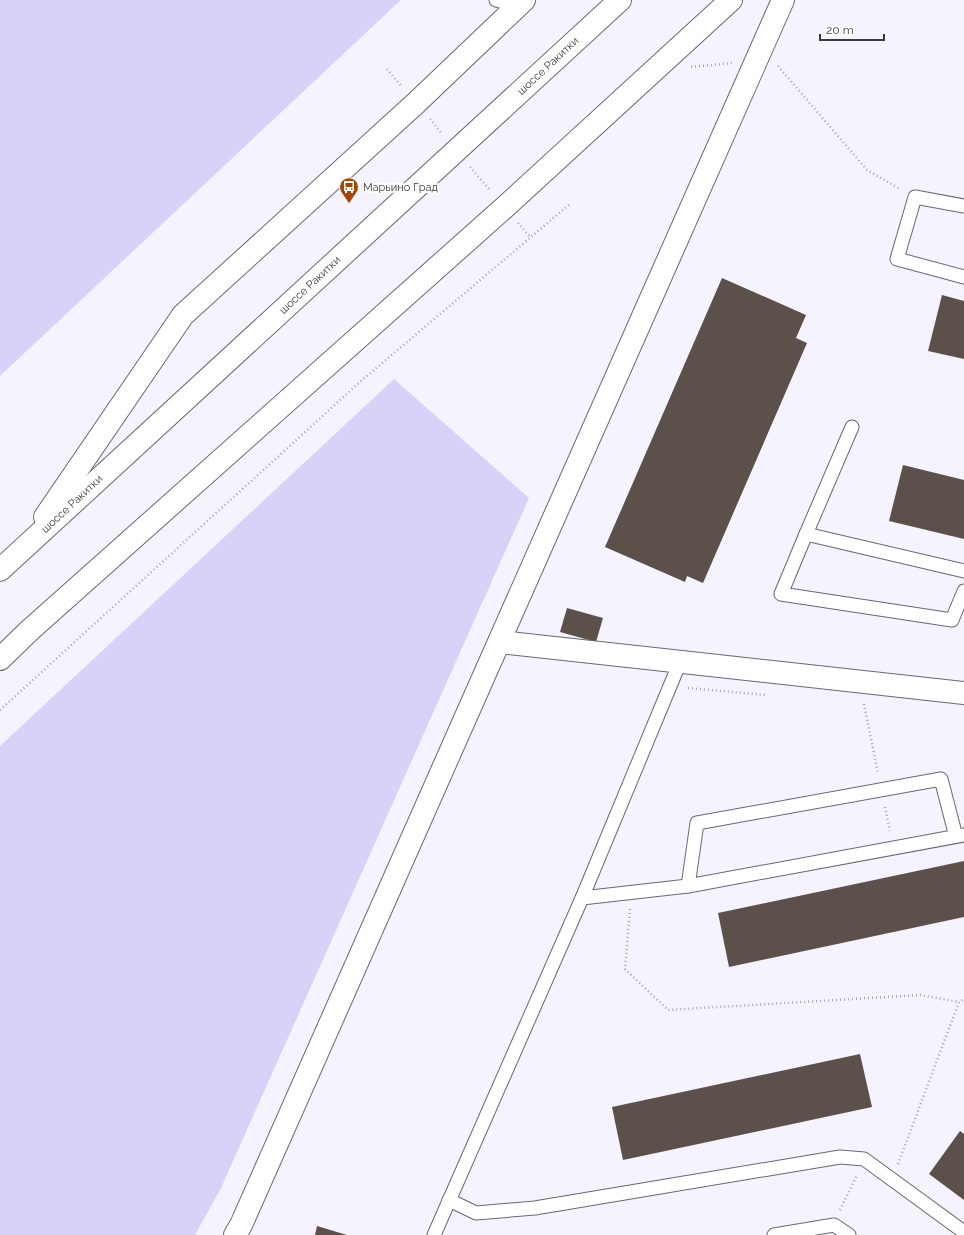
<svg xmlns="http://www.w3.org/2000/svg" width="964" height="1235" font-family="Raleway,sans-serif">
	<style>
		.green { fill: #d8d2f8 }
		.building { fill: #5b514a }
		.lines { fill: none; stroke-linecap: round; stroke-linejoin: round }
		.lane-casing { stroke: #696772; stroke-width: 15 }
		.street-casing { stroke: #696772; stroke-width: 24 }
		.secondary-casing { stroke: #696772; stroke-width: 24 }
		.path { stroke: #a5a4ad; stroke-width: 2.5; stroke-dasharray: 1 3; stroke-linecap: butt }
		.lane { stroke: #fff; stroke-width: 13 }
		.street { stroke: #fff; stroke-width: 22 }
		.secondary { stroke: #fff; stroke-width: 22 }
		.labels { text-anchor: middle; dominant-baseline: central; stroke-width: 4; stroke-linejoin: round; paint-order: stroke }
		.street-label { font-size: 11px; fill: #39393e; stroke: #fff }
		.poi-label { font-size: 11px; fill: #39393e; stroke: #fff; text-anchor: start }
	</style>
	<rect width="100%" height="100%" fill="#f5f3fe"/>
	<g class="green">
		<polygon points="0,0 401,0 0,376"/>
		<polygon points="394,379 529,498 221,1188 195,1235 0,1235 0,746"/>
	</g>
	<g class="building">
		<polygon points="722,278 806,315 796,338 807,343 703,583 687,576 685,582 605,547"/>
		<polygon points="942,295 964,301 964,359 928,351"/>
		<polygon points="903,465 964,480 964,539 889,521"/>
		<polygon points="567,608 603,618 596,642 560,632"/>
		<polygon points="964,861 964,917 729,967 718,913"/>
		<polygon points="860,1054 872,1107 623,1160 612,1107"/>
		<polygon points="960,1131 964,1134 964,1200 929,1174"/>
		<polygon points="317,1226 347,1235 315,1235"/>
	</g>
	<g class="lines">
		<g class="lane-casing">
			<g id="lane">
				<polyline points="496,0 518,6"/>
				<polyline points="964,206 915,197 897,259 964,277"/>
				<polyline points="806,534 852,427"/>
				<polyline points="964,571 806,534 781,594 952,620 964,591"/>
				<polyline points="688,886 697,823 941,779 954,829"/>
				<polyline points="582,898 688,886 964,835"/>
				<polyline points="449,1200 476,1213 535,1208 840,1157 864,1159 964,1232"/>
				<polyline points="434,1235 582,898 680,662"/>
				<polyline points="774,1235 834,1225 849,1235"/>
			</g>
		</g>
		<g class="street-casing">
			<g id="street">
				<polyline points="500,642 964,693"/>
				<polyline points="235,1235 241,1225 783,0"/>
			</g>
		</g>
		<g class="secondary-casing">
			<g id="secondary">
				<polyline points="45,517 183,315 416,103 524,0"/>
				<polyline points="0,570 620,0"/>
				<polyline points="0,659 30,630 505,207 731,0"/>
			</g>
		</g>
		<g class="path">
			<polyline points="778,66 867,170 900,189"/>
			<polyline points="691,67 732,63"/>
			<polyline points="387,69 402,87"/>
			<polyline points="430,119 442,134"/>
			<polyline points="470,167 490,190"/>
			<polyline points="518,223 531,238"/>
			<polyline points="688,688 766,695"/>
			<polyline points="864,704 878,773"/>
			<polyline points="0,710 361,381 570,204"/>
			<polyline points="885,807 890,831"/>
			<polyline points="630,909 625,969 668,1010 920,995 959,1002"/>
			<polyline points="898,1164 959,1002 964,999"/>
			<polyline points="840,1210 857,1175"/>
		</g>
		<use href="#lane" class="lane"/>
		<use href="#street" class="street"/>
		<use href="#secondary" class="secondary"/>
	</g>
	<defs>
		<g id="bus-pin" transform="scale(1)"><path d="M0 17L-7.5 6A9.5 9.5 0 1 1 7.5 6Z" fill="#a74406" stroke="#fff"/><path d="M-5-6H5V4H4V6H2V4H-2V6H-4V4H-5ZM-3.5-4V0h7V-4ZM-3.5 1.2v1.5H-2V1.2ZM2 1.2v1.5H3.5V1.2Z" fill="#fff"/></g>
	</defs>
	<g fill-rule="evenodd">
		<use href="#bus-pin" x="349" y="187"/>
	</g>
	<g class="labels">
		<g class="street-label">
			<text transform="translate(548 66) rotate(-43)">шоссе Ракитки</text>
			<text transform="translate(310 285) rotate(-43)">шоссе Ракитки</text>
			<text transform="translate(72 504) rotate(-43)">шоссе Ракитки</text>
		</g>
		<g class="poi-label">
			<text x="363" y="187">Марьино Град</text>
		</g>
	</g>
	<path d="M820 34v6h64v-6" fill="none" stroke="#39393e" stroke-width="2"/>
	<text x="826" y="34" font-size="12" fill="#39393e" stroke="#ffffff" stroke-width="3" paint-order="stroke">20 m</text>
</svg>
